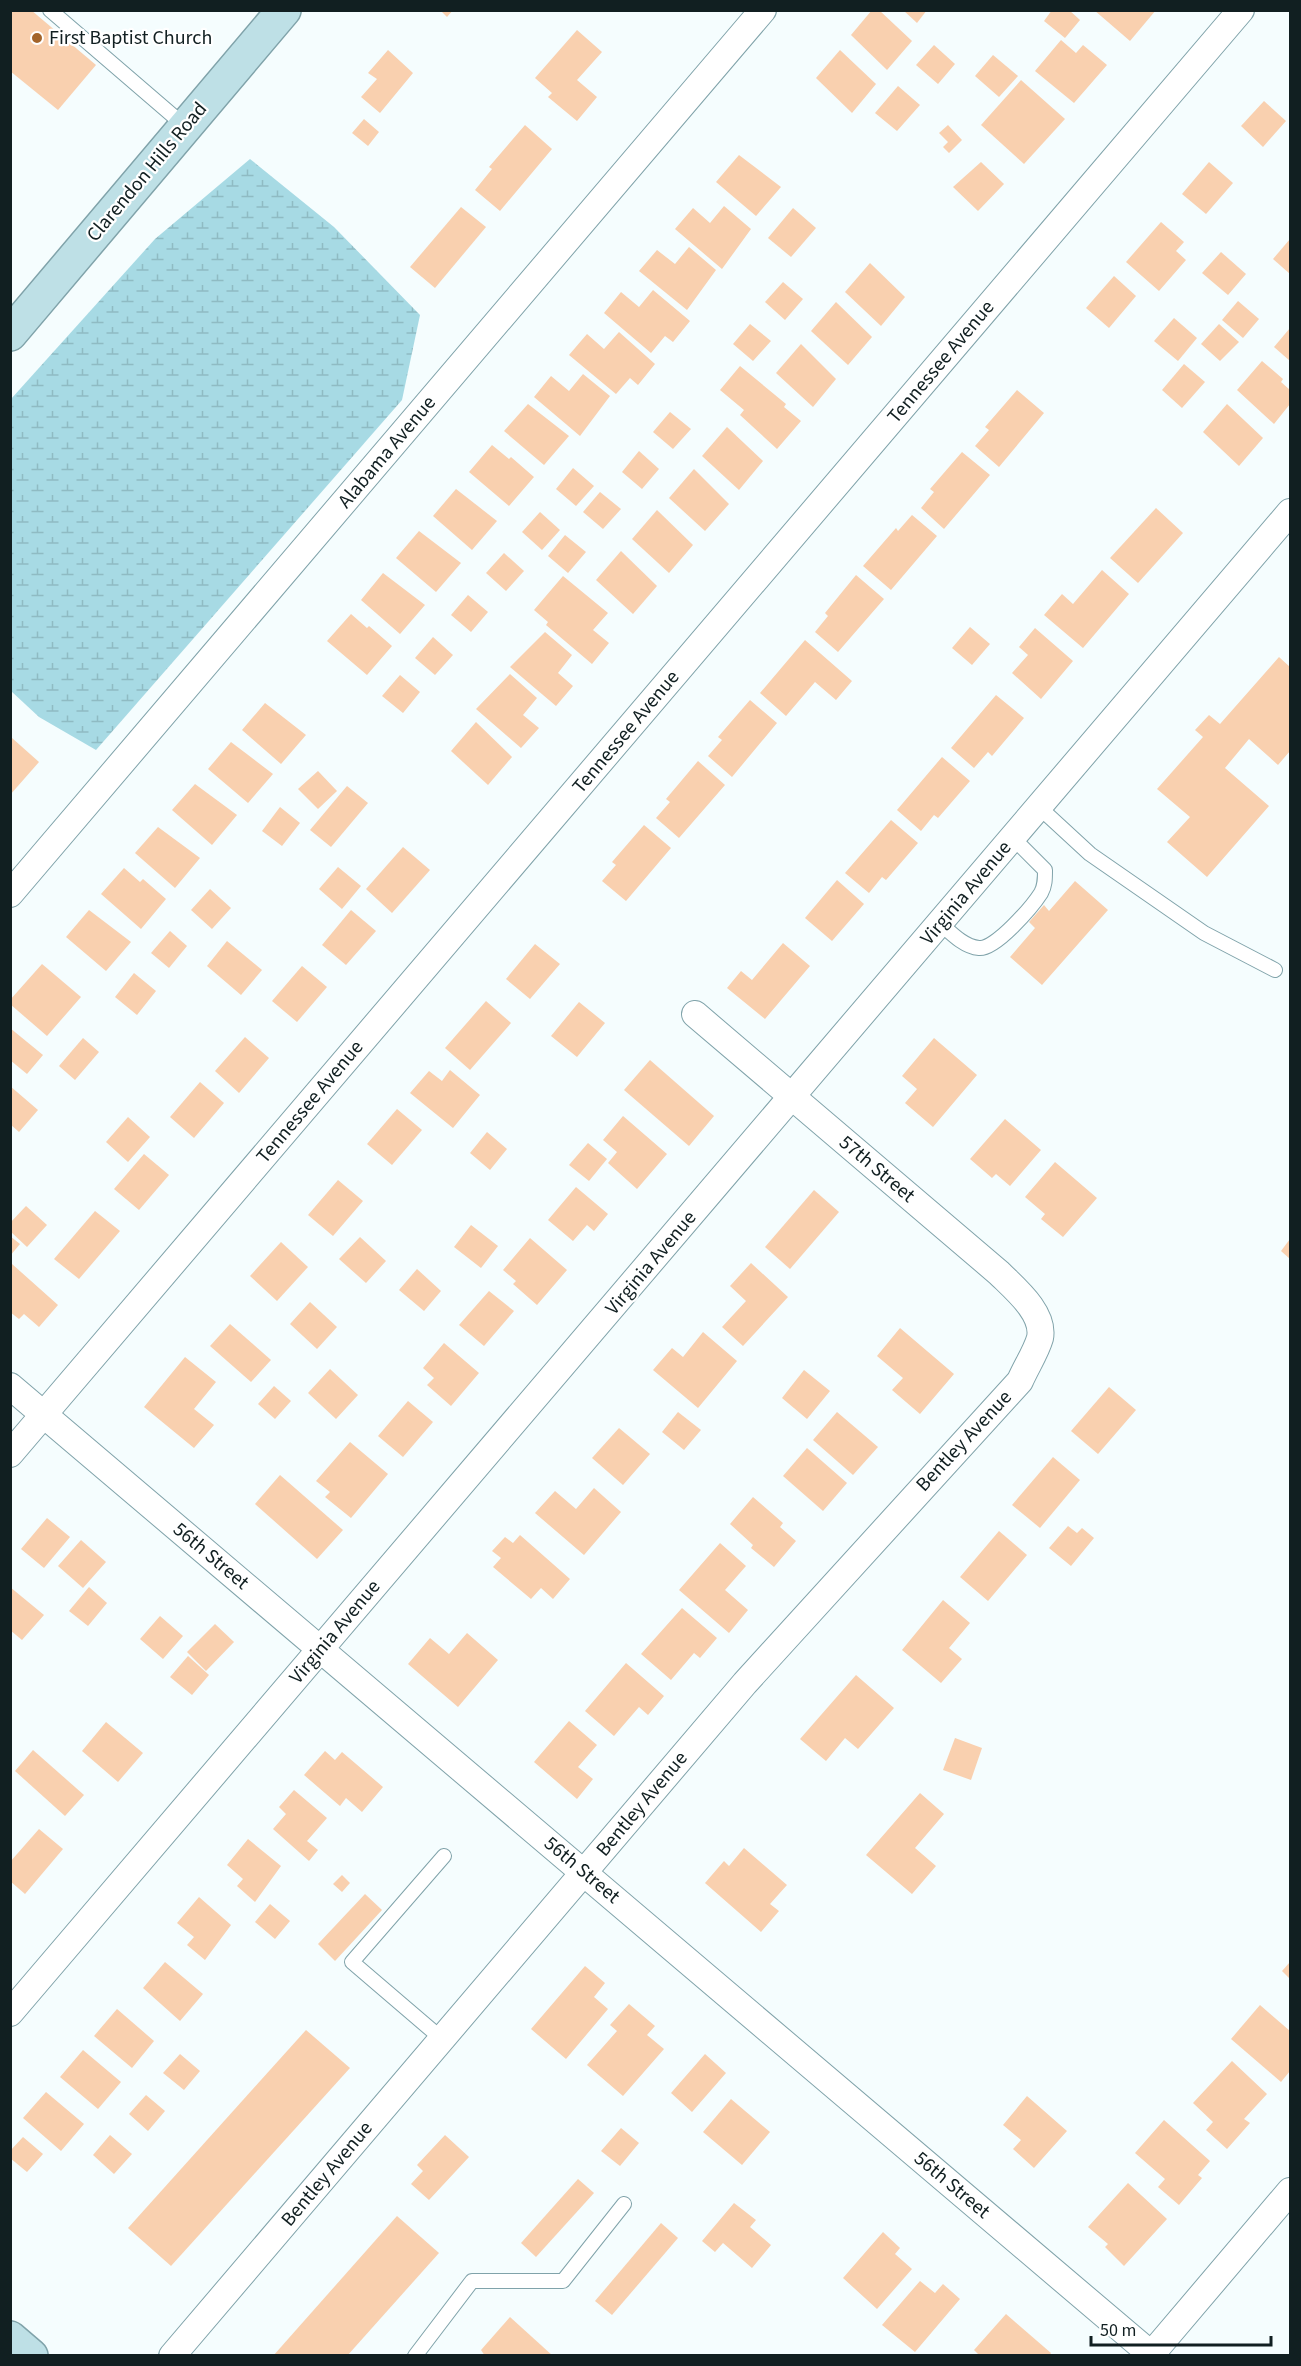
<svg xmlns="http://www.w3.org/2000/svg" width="1301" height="2366" font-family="'Source Sans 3',sans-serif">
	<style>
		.wetland { fill: url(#wetland-marsh) }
		.building { fill: #f9d0af }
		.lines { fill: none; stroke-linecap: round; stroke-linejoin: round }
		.lane-casing { stroke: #80a3aa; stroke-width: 16 }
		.street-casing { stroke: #80a3aa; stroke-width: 28 }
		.secondary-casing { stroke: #80a3aa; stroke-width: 36 }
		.lane { stroke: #fff; stroke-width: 14 }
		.street { stroke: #fff; stroke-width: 26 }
		.secondary { stroke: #bee0e6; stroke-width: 33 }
		.poi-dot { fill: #a3642b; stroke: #fff; stroke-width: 2 }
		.labels { text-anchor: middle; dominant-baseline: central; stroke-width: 4.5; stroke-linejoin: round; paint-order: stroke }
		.poi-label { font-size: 20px; fill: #111f21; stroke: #fff; text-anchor: start }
		.street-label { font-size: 20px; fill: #111f21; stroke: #fff }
	</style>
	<defs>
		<pattern id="wetland-marsh" width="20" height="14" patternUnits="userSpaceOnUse" patternTransform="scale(1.5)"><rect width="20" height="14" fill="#a7dae4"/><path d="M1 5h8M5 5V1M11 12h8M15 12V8" fill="none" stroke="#8fbbc3"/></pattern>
	</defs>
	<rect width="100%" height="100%" fill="#f5fdfe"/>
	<polygon class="wetland" points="250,159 334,227 420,315 402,400 96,750 39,717 11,691 11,399 155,239"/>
	<g class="building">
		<polygon points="10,10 31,10 96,65 58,110 10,71"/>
		<polygon points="440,10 453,10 447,17"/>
		<polygon points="872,10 879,10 912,41 887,70 851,35"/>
		<polygon points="903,10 927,10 917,23"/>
		<polygon points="1052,10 1069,10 1080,20 1065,38 1044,21"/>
		<polygon points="1094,10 1156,10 1130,41"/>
		<polygon points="577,30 602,52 577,80 597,97 577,121 548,97 552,93 535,78"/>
		<polygon points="1061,40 1076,53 1083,45 1107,65 1074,103 1035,71"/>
		<polygon points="934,45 955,64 938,84 916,65"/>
		<polygon points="388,50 413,73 380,113 361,97 377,79 368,73"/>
		<polygon points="840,50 876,84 852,113 816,78"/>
		<polygon points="993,55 1018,76 999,97 975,76"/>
		<polygon points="1021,80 1065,119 1024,164 981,125"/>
		<polygon points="898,86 920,105 897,131 875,113"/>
		<polygon points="1264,101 1286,121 1263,147 1241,126"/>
		<polygon points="364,119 379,132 368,146 352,133"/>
		<polygon points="525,125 552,149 500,211 475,190 492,169 489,167"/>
		<polygon points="948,125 962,140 949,153 943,147 948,142 939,133"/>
		<polygon points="739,155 781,187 756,216 716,182"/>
		<polygon points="981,162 1004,184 978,211 953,187"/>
		<polygon points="1209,162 1233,183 1206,214 1182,194"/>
		<polygon points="724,206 751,229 722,269 675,229 693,208 710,223"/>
		<polygon points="461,207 486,227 435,288 410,267"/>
		<polygon points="793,208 816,228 791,257 768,238"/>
		<polygon points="1161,222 1184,242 1176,251 1186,260 1159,291 1126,262"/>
		<polygon points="1290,239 1290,274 1273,259"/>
		<polygon points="689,247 716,270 687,310 639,271 657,250 675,264"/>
		<polygon points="1221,252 1246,274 1228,295 1202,273"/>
		<polygon points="870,263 905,297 881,326 845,292"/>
		<polygon points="1114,276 1136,296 1109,328 1086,308"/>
		<polygon points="783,282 803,299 785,320 765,302"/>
		<polygon points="653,290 690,321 673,342 665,336 651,353 604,313 621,292 639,307"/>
		<polygon points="1238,301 1259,319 1243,338 1222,320"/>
		<polygon points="836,302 872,337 848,365 811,331"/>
		<polygon points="1174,318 1197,338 1178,361 1154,341"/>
		<polygon points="750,324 771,341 753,361 733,344"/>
		<polygon points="1219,324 1239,342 1220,361 1201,344"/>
		<polygon points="1290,328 1290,361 1274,347"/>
		<polygon points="619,332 655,364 638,385 630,378 616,394 569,355 587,334 604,349"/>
		<polygon points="801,344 836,379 813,407 776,373"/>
		<polygon points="1262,361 1283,379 1281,382 1290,390 1290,404 1274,424 1237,390"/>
		<polygon points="1184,364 1205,382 1182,408 1162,390"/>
		<polygon points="740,366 786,404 784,407 801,421 777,449 740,415 744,410 720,390"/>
		<polygon points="583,374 610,396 580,436 534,397 551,376 569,391"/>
		<polygon points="1017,390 1044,413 999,467 975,446 989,430 985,427"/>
		<polygon points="528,404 569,436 544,465 504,431"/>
		<polygon points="1227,404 1263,438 1239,466 1203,432"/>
		<polygon points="670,412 691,429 673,449 653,432"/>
		<polygon points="727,427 763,461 739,490 702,456"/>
		<polygon points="492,445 509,459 511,457 534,477 509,506 469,472"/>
		<polygon points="639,451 659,469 642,489 622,472"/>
		<polygon points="962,452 990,475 944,529 921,508 934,492 930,489"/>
		<polygon points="573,468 594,486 576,506 556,489"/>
		<polygon points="694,469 729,504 705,531 669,498"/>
		<polygon points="456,489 497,521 472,550 433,516"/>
		<polygon points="600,492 621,509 603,529 583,512"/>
		<polygon points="1156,508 1183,533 1138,583 1110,558"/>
		<polygon points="657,510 693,545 669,573 632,539"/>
		<polygon points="540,512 560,530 542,550 522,532"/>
		<polygon points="912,515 937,536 891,590 863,566 896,528 898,531"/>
		<polygon points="419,531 461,563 436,592 396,558"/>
		<polygon points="565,535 586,552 568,573 548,556"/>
		<polygon points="621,551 657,586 633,614 596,580"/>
		<polygon points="504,553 524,571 506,591 486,573"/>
		<polygon points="1102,570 1129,594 1083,648 1044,615 1062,594 1073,604"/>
		<polygon points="383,573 425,605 400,634 361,600"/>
		<polygon points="856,575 884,599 838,652 815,632 828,616 825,613"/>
		<polygon points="563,576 608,613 593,630 609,643 592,664 546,625 548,622 534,610"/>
		<polygon points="468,595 488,612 471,632 451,615"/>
		<polygon points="351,614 367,628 369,626 392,646 367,675 327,641"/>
		<polygon points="970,627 990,644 972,665 952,648"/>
		<polygon points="1035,628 1073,661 1041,699 1012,673 1028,655 1019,647"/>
		<polygon points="545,632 572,655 558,673 573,686 556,706 510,667"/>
		<polygon points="433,637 453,655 435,675 415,658"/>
		<polygon points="805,640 852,681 836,700 815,682 786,716 760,693"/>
		<polygon points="1279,657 1290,667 1290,751 1278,765 1249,739 1225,768 1269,806 1207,877 1167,842 1190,817 1157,789 1203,737 1195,730 1209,715 1220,724"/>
		<polygon points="510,674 537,698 523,715 539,728 521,748 476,709"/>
		<polygon points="400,675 420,692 403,713 382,696"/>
		<polygon points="996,695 1024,718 992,756 988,752 974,768 951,748"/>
		<polygon points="750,700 777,723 732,777 708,756 722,740 718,737"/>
		<polygon points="265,703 306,735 281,764 242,730"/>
		<polygon points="476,722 512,757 488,785 451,751"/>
		<polygon points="12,738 39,762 10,795 10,739"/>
		<polygon points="231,742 273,774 248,803 208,769"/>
		<polygon points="942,757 970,781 938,818 934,815 921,831 897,810"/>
		<polygon points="698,761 725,785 679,838 656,818 670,802 666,799"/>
		<polygon points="318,771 337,791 318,809 298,789"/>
		<polygon points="195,784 237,815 212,845 172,810"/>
		<polygon points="347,786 368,803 331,847 310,830"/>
		<polygon points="280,807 300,823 282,846 262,831"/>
		<polygon points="891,820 918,843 886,880 882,877 869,893 845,873"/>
		<polygon points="644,825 671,848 626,901 602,881 616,865 612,862"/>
		<polygon points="158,827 200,858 175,888 135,853"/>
		<polygon points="403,847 430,870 392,913 366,889"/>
		<polygon points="338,867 361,886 342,909 319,889"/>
		<polygon points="124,868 140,882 143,879 166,899 141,929 101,894"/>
		<polygon points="837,880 864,904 832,941 805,918"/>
		<polygon points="1075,881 1108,910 1042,985 1010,957 1035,928 1029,922 1044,905 1049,911"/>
		<polygon points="210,889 231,908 212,929 191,910"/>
		<polygon points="89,910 131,942 106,971 66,937"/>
		<polygon points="351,910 376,931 346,965 322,945"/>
		<polygon points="170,931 187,946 169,968 151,953"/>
		<polygon points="227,941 262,970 241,995 207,966"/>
		<polygon points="783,943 810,966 765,1019 727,988 741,971 752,980"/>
		<polygon points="535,944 560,964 530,999 506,979"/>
		<polygon points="42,964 81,997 47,1036 10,1004 10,1000"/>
		<polygon points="302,966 327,987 297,1022 272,1001"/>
		<polygon points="134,973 156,991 137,1015 115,997"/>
		<polygon points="486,1001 511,1023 470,1070 445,1048"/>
		<polygon points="579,1002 605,1023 577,1057 551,1036"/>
		<polygon points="10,1028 43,1055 27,1074 10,1060"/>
		<polygon points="245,1037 269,1058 239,1093 215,1071"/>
		<polygon points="83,1038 99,1052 75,1080 59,1066"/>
		<polygon points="934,1038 977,1075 933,1127 905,1103 917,1089 902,1076"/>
		<polygon points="650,1060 714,1116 689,1146 624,1090"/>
		<polygon points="450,1070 480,1095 453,1128 410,1093 429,1071 442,1081"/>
		<polygon points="200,1082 224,1103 194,1138 170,1117"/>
		<polygon points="10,1086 38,1110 19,1132 10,1124"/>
		<polygon points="397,1109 422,1130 392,1165 367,1144"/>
		<polygon points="623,1116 667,1154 637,1189 608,1163 617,1152 603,1140"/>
		<polygon points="128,1117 150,1137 128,1162 106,1142"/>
		<polygon points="1005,1119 1041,1150 1010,1186 996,1174 992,1178 970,1159"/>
		<polygon points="487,1132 507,1149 490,1170 470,1153"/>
		<polygon points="588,1143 607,1159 589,1181 569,1165"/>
		<polygon points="144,1154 169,1175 139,1210 114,1189"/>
		<polygon points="1055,1162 1097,1198 1063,1237 1041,1219 1045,1214 1025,1197"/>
		<polygon points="338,1180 363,1201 333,1236 308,1215"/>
		<polygon points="576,1187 608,1214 594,1231 587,1225 573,1241 548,1220"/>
		<polygon points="814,1190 839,1212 790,1269 765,1247"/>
		<polygon points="26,1206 47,1225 27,1247 10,1231 10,1223"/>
		<polygon points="95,1211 120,1231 79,1279 54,1259"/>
		<polygon points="471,1225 498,1246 481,1268 454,1247"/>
		<polygon points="10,1236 20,1244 10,1256"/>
		<polygon points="360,1237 386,1261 366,1283 339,1259"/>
		<polygon points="530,1238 567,1270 537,1305 513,1284 516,1281 503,1270"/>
		<polygon points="1290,1239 1290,1259 1281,1251"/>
		<polygon points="281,1242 308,1267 277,1301 250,1276"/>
		<polygon points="751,1263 788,1297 743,1346 722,1327 746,1301 730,1286"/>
		<polygon points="12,1264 58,1305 39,1327 24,1314 19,1319 10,1312"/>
		<polygon points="417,1269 441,1291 424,1311 399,1290"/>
		<polygon points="489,1291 514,1311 484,1346 459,1325"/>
		<polygon points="310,1302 337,1327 317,1349 290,1324"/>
		<polygon points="230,1324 271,1360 251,1382 210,1346"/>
		<polygon points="900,1328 954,1374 920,1414 892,1390 903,1378 877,1356"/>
		<polygon points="703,1332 737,1361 698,1408 653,1370 672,1348 683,1357"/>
		<polygon points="444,1343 479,1373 451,1406 427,1385 434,1378 423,1368"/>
		<polygon points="185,1357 216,1382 194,1409 214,1425 194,1448 144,1407"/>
		<polygon points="330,1369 358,1395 336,1419 308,1393"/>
		<polygon points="804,1370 830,1391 807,1419 782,1398"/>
		<polygon points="274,1386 291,1401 275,1419 258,1404"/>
		<polygon points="1109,1387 1136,1410 1098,1454 1071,1431"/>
		<polygon points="408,1401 433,1422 403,1457 378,1436"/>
		<polygon points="678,1412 701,1430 684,1450 662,1432"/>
		<polygon points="837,1412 878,1447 853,1475 813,1440"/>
		<polygon points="619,1428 650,1454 623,1485 592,1458"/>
		<polygon points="350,1442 388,1474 351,1518 325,1497 330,1492 316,1481"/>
		<polygon points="807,1448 847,1483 823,1511 783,1476"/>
		<polygon points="1053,1457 1080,1480 1040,1528 1012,1505"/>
		<polygon points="280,1475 343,1530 317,1559 255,1504"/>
		<polygon points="594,1488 621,1512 584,1555 535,1513 555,1491 576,1509"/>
		<polygon points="753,1497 783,1523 780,1527 796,1541 774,1567 751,1548 753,1545 730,1524"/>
		<polygon points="47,1518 70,1537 44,1568 21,1549"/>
		<polygon points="1068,1526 1077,1533 1082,1528 1094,1538 1071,1566 1049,1548"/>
		<polygon points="999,1531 1027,1555 988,1601 960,1577"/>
		<polygon points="520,1535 570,1579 553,1599 541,1588 531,1599 493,1567 501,1558 492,1551 505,1537 513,1543"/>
		<polygon points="81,1540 106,1562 83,1588 58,1566"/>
		<polygon points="720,1543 746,1566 725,1590 748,1610 729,1633 679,1590"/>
		<polygon points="10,1587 44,1615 22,1640 10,1630"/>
		<polygon points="89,1587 107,1603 88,1626 69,1611"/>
		<polygon points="943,1600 970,1623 949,1648 962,1659 941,1683 902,1650"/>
		<polygon points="682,1608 717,1638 700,1658 694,1653 671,1680 641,1654"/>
		<polygon points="160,1616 183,1636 163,1659 140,1639"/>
		<polygon points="215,1624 234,1642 206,1671 187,1652"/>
		<polygon points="467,1633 498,1660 458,1707 408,1664 430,1638 449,1654"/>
		<polygon points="188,1656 209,1675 192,1695 170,1677"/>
		<polygon points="626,1663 664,1696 648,1715 639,1707 614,1736 585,1711"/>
		<polygon points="856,1675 894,1708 858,1749 845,1738 826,1761 800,1739"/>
		<polygon points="569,1721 597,1745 578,1767 593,1779 577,1799 534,1762"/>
		<polygon points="106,1722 143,1753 118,1782 82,1751"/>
		<polygon points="955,1738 982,1748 971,1780 943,1770"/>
		<polygon points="33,1750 84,1795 65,1816 15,1771"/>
		<polygon points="325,1751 335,1760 342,1752 383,1787 362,1812 346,1798 340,1806 304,1775"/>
		<polygon points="294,1790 327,1818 307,1841 318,1850 309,1861 273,1829 286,1814 279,1807"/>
		<polygon points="920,1793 944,1814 915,1848 936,1866 912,1894 866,1855"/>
		<polygon points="39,1829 63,1849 25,1894 10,1881 10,1862"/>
		<polygon points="248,1839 281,1866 255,1902 237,1886 243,1879 227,1865"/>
		<polygon points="744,1848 787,1885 770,1904 779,1911 761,1932 705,1883 724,1861 729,1866"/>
		<polygon points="342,1875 350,1883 342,1892 333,1884"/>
		<polygon points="365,1894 382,1910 335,1961 318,1944"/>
		<polygon points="199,1897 231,1925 205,1960 187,1945 194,1937 177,1923"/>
		<polygon points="270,1904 290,1921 275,1939 255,1922"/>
		<polygon points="165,1962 203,1994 180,2021 143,1988"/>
		<polygon points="1290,1962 1290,1979 1282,1971"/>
		<polygon points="585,1966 605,1983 594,1997 608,2009 566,2059 531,2029"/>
		<polygon points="629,2004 655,2026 647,2035 664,2049 623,2096 587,2065 617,2031 610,2025"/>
		<polygon points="1260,2005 1290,2031 1290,2071 1281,2082 1231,2039"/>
		<polygon points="117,2009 154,2041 132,2068 94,2036"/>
		<polygon points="306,2030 350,2068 171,2266 128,2228"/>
		<polygon points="83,2050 121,2082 98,2109 60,2077"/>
		<polygon points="180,2054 200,2071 184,2090 163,2073"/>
		<polygon points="705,2054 726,2073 692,2112 671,2093"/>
		<polygon points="1232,2061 1267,2094 1244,2119 1250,2123 1227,2149 1206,2130 1213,2122 1193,2103"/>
		<polygon points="46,2092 84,2124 61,2151 23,2118"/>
		<polygon points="146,2095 165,2111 148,2131 129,2114"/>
		<polygon points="1027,2096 1067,2131 1034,2168 1013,2149 1021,2140 1003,2125"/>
		<polygon points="731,2099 770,2132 742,2165 703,2132"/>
		<polygon points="1164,2120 1210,2161 1198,2175 1202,2178 1179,2205 1158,2187 1165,2179 1135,2153"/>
		<polygon points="621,2128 639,2143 620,2166 601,2151"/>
		<polygon points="110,2135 132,2154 114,2174 93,2155"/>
		<polygon points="445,2135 469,2157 429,2200 411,2184 423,2171 417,2165"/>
		<polygon points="23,2137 43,2154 27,2172 10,2158 10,2151"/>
		<polygon points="578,2179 594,2193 536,2257 521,2243"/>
		<polygon points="1128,2183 1167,2219 1124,2266 1105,2247 1108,2244 1088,2227"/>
		<polygon points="734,2203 756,2220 750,2227 771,2245 752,2268 723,2243 715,2252 702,2241"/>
		<polygon points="397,2216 439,2253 347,2356 273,2356"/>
		<polygon points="661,2223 678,2238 612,2315 595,2301"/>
		<polygon points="883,2232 900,2248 895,2254 912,2269 877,2309 843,2278"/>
		<polygon points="920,2281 935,2293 943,2284 960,2299 915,2352 882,2325"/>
		<polygon points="1006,2314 1051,2353 1049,2356 980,2356 974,2350"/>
		<polygon points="510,2317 553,2356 485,2356 481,2350"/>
	</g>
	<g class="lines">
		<g class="lane-casing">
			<g id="lane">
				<polyline points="50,10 186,127"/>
				<polyline points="1039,807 1090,854 1204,933 1275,970"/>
				<path d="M940,923C950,932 964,947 979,948C995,950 1032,907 1041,893C1045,886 1045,879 1045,870L1013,838"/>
				<polyline points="442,2039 352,1962 444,1856"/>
				<polyline points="415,2356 472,2281 563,2281 624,2204"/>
			</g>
		</g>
		<g class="street-casing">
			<g id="street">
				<polyline points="10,894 763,10"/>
				<polyline points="10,1386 1153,2356"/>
				<polyline points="10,1454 1241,10"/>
				<polyline points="10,2013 1290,512"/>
				<path d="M172,2356L745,1683L1020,1381C1026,1367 1036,1352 1040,1338C1045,1313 1014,1288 999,1273L695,1014"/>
				<polyline points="1150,2356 1290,2191"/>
			</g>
		</g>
		<g class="secondary-casing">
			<g id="secondary">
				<polyline points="10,334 284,10"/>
				<polyline points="10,2338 31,2356"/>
			</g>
		</g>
		<use href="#lane" class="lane"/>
		<use href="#street" class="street"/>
		<use href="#secondary" class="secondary"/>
	</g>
	<circle class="poi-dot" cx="37" cy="38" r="6"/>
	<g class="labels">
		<g class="poi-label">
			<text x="49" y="38">First Baptist Church</text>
		</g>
		<g class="street-label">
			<text transform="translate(147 172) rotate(-50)">Clarendon Hills Road</text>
			<text transform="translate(941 362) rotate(-50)">Tennessee Avenue</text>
			<text transform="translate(387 452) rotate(-50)">Alabama Avenue</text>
			<text transform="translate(626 732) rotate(-50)">Tennessee Avenue</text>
			<text transform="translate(966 893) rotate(-50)">Virginia Avenue</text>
			<text transform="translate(310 1102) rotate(-50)">Tennessee Avenue</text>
			<text transform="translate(877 1169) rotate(40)">57th Street</text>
			<text transform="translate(651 1263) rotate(-50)">Virginia Avenue</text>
			<text transform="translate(964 1441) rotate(-47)">Bentley Avenue</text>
			<text transform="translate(211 1556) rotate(40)">56th Street</text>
			<text transform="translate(335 1632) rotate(-50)">Virginia Avenue</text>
			<text transform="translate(642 1804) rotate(-50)">Bentley Avenue</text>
			<text transform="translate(582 1870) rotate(40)">56th Street</text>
			<text transform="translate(327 2174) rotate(-50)">Bentley Avenue</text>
			<text transform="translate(952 2185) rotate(40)">56th Street</text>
		</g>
	</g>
	<rect width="1301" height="2366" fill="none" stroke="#111f21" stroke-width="24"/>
	<path d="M1091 2336v9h180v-9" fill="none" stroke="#111f21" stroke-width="3"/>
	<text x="1100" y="2336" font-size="18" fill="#111f21" stroke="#ffffff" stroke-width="4.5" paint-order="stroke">50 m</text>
</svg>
